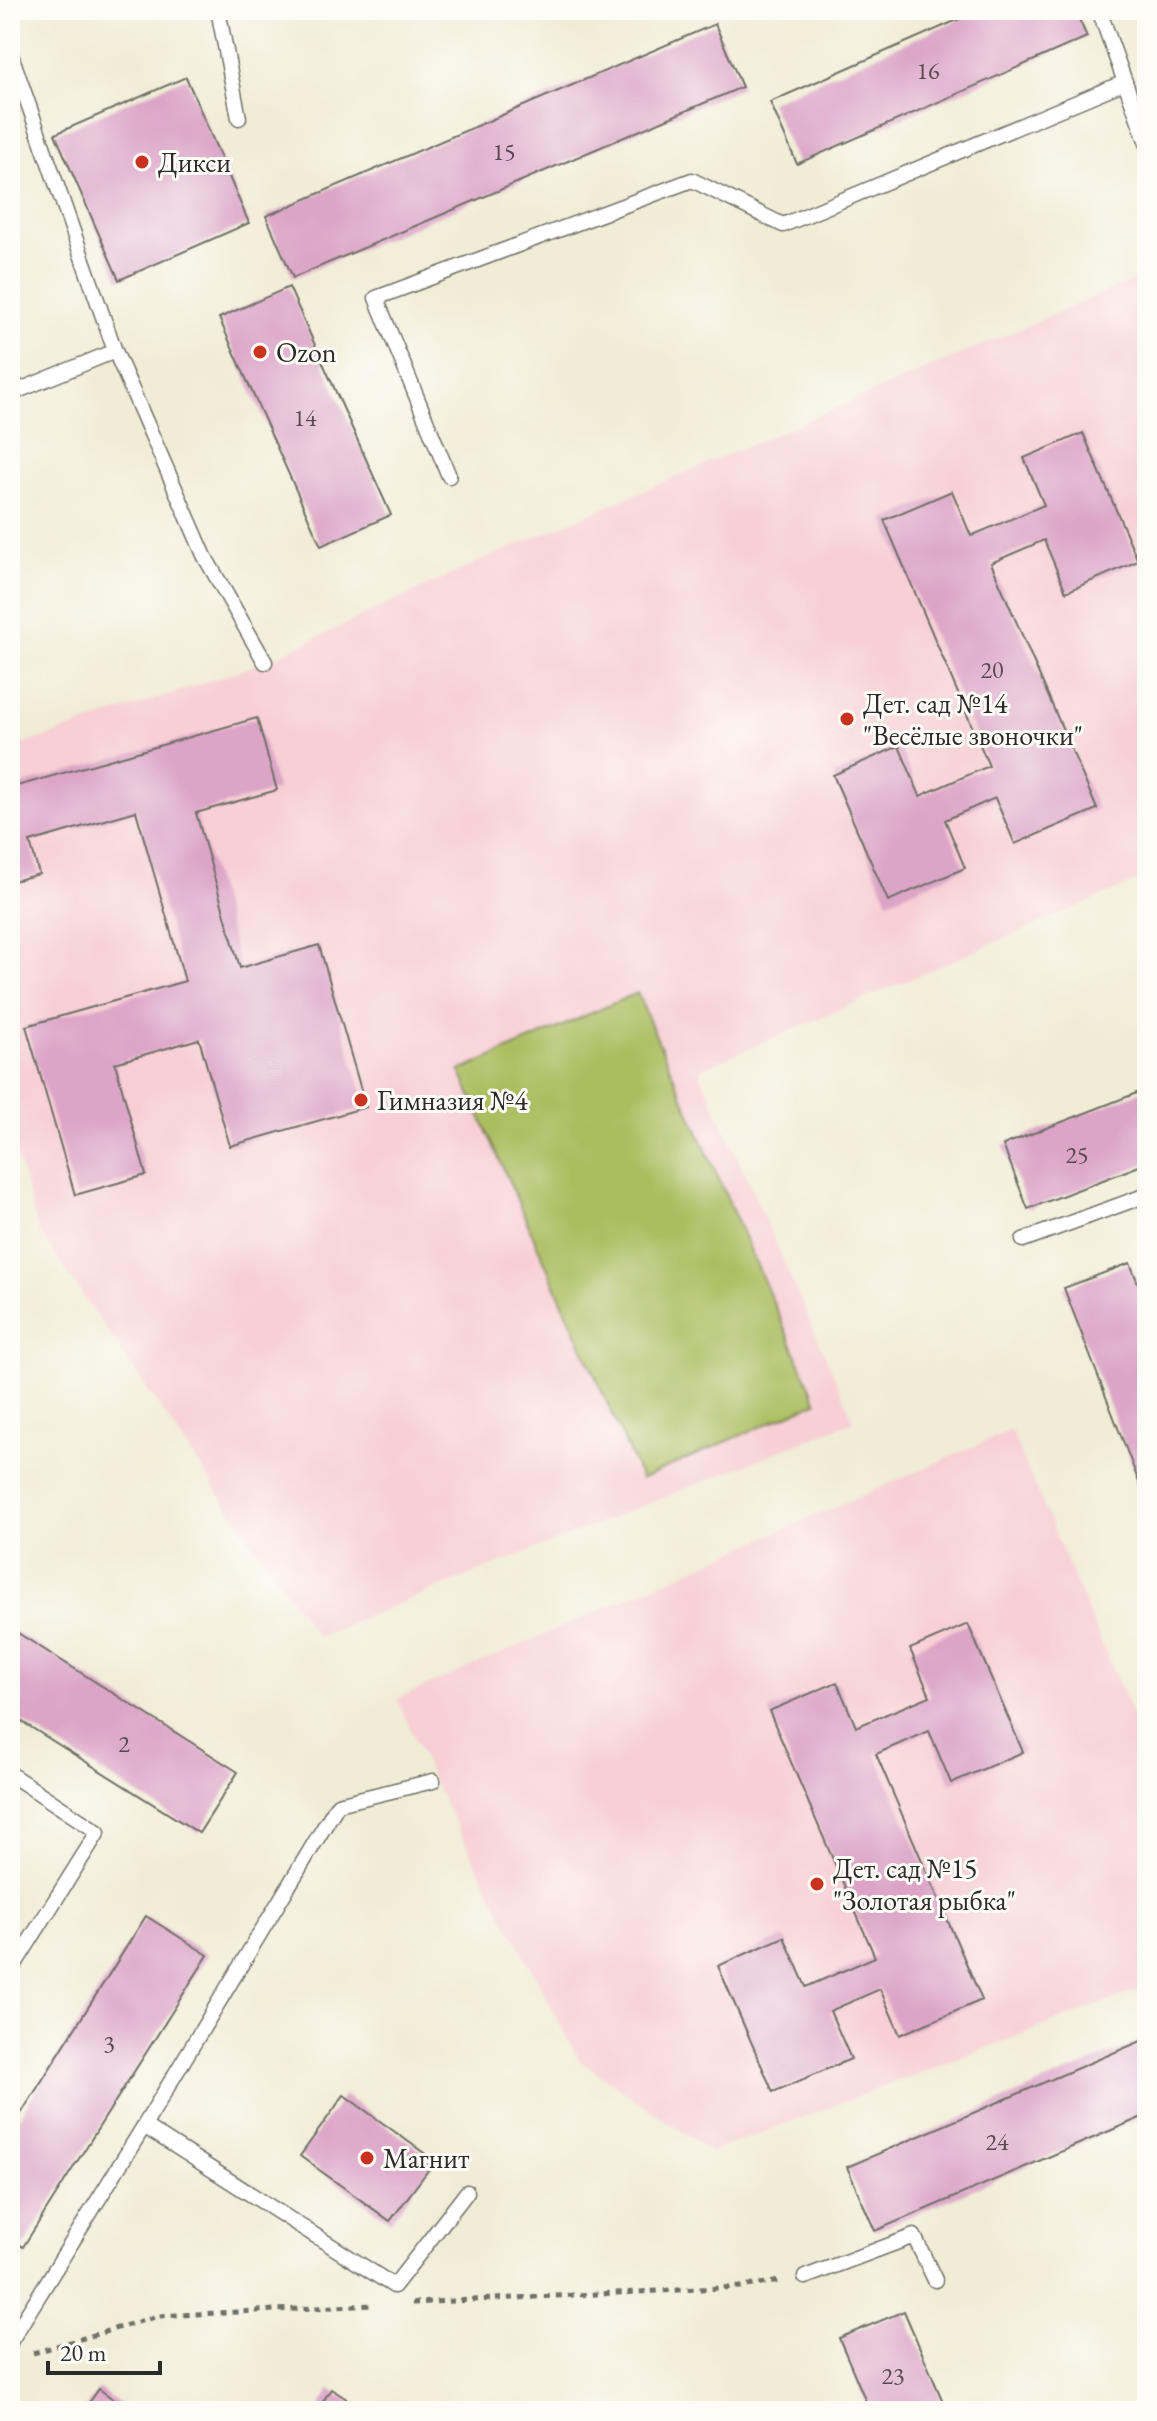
<svg xmlns="http://www.w3.org/2000/svg" width="1157" height="2421" font-family="'EB Garamond',serif">
	<style>
		.built { fill: #f7cfd4 }
		.green { fill: #acbd60; stroke: #6c7446; stroke-width: 2 }
		.building { fill: #dca5c7 }
		.lines { fill: none; stroke-linecap: round; stroke-linejoin: round }
		.service-casing { stroke: #706f67; stroke-width: 17 }
		.path { stroke: #706f67; stroke-width: 5; stroke-dasharray: 6 6; stroke-linecap: butt }
		.service { stroke: #fff; stroke-width: 14 }
		.poi-dot { fill: #c8321e; stroke: #fdfcf7; stroke-width: 3 }
		.labels { text-anchor: middle; dominant-baseline: central; stroke-width: 6; stroke-linejoin: round; paint-order: stroke }
		.number-label { font-size: 24px; fill: #574a52 }
		.poi-label { font-size: 28px; fill: #2b2b2b; stroke: #fdfcf7; text-anchor: start }
	</style>
	<rect width="100%" height="100%" fill="#fdfcf7"/>
	<filter id="ink" filterUnits="userSpaceOnUse"><feTurbulence type="fractalNoise" baseFrequency=".0125" numOctaves="2"/><feDisplacementMap in="SourceGraphic" scale="16" xChannelSelector="R" yChannelSelector="G"/><feConvolveMatrix kernelMatrix="1 2 1 2 8 2 1 2 1" color-interpolation-filters="sRGB"/></filter>
	<filter id="wash" filterUnits="userSpaceOnUse"><feTurbulence type="fractalNoise" baseFrequency=".006" numOctaves="4" result="noise"/><feDisplacementMap in="SourceGraphic" scale="32" xChannelSelector="R" yChannelSelector="G"/><feGaussianBlur stdDeviation="1.8" result="paint"/><feColorMatrix in="noise" values="0 0 0 0 0 0 0 0 0 0 0 0 0 0 0 0 0 1.4 0 .05"/><feComposite in="paint" operator="in"/></filter>
	<g filter="url(#wash)">
		<rect width="100%" height="100%" fill="#f1ecd6"/>
		<g class="built">
			<polygon points="1138,278 1147,300 1147,877 699,1070 854,1421 317,1637 38,1230 10,1130 10,749 265,662 480,561"/>
			<polygon points="1011,1430 1147,1750 1147,1987 711,2152 579,2060 433,1781 397,1699"/>
		</g>
		<polygon class="green" points="637,993 817,1402 641,1479 460,1071"/>
		<g id="blocks">
			<g class="building">
				<polygon points="980,10 1075,10 1087,37 797,164 770,102"/>
				<polygon points="715,24 742,87 293,278 266,216"/>
				<polygon points="186,77 249,223 119,280 55,134"/>
				<polygon points="289,287 391,515 321,546 219,318"/>
				<polygon points="1083,433 1138,561 1066,592 1044,540 991,563 1097,809 1015,844 995,798 945,820 965,868 888,901 833,775 899,746 920,796 989,766 884,520 952,491 971,536 1044,505 1024,458"/>
				<polygon points="257,718 277,790 196,813 240,968 319,945 366,1107 230,1146 199,1039 115,1063 146,1175 75,1195 26,1026 185,981 136,811 30,842 39,874 10,882 10,788"/>
				<polygon points="1147,1089 1147,1163 1028,1209 1003,1145"/>
				<polygon points="1130,1263 1147,1306 1147,1503 1064,1288"/>
				<polygon points="968,1624 1023,1752 951,1783 929,1731 876,1754 982,2000 900,2035 880,1989 830,2011 851,2059 773,2092 718,1966 784,1937 806,1987 875,1957 769,1711 837,1682 856,1727 930,1696 910,1649"/>
				<polygon points="10,1628 238,1772 199,1833 10,1714"/>
				<polygon points="146,1916 208,1955 23,2247 10,2239 10,2131"/>
				<polygon points="1141,2041 1147,2054 1147,2115 875,2231 847,2167"/>
				<polygon points="344,2095 435,2161 390,2221 300,2156"/>
				<polygon points="904,2311 947,2411 870,2411 839,2338"/>
				<polygon points="99,2389 130,2411 83,2411"/>
				<polygon points="331,2389 366,2411 317,2411"/>
			</g>
		</g>
	</g>
	<g filter="url(#ink)">
		<use href="#blocks" fill-opacity="0" stroke="#706f67" stroke-width="2"/>
		<g class="lines">
			<g class="service-casing">
				<g id="service">
					<polyline points="218,10 239,118"/>
					<polyline points="1099,10 1147,143"/>
					<polyline points="10,52 115,351 205,557 265,662"/>
					<polyline points="10,394 115,351"/>
					<polyline points="449,476 376,298 692,180 783,225 1125,82"/>
					<polyline points="1023,1240 1147,1195"/>
					<polyline points="10,1774 98,1832 10,1972"/>
					<polyline points="144,2126 394,2286 467,2192"/>
					<polyline points="805,2277 914,2236 935,2280"/>
					<polyline points="10,2342 144,2126 338,1804 433,1781"/>
				</g>
			</g>
			<g class="path">
				<polyline points="412,2303 740,2287 781,2281"/>
				<polyline points="33,2353 158,2316 374,2305"/>
			</g>
			<use href="#service" class="service"/>
		</g>
	</g>
	<g class="poi-dot">
		<circle cx="142" cy="162" r="8"/>
		<circle cx="260" cy="352" r="8"/>
		<circle cx="847" cy="719" r="8"/>
		<circle cx="361" cy="1100" r="8"/>
		<circle cx="817" cy="1884" r="8"/>
		<circle cx="367" cy="2158" r="8"/>
	</g>
	<g class="labels">
		<g class="number-label">
			<text x="928" y="70">16</text>
			<text x="504" y="151">15</text>
			<text x="305" y="417">14</text>
			<text x="992" y="669">20</text>
			<text x="1077" y="1154">25</text>
			<text x="124" y="1743">2</text>
			<text x="109" y="2043">3</text>
			<text x="997" y="2141">24</text>
			<text x="893" y="2375">23</text>
		</g>
		<g class="poi-label">
			<text x="158" y="162">Дикси</text>
			<text x="276" y="352">Ozon</text>
			<text x="863" y="703">Дет. сад №14<tspan x="863" dy="32">"Весёлые звоночки"</tspan></text>
			<text x="377" y="1100">Гимназия №4</text>
			<text x="833" y="1868">Дет. сад №15<tspan x="833" dy="32">"Золотая рыбка"</tspan></text>
			<text x="383" y="2158">Магнит</text>
		</g>
	</g>
	<rect width="1157" height="2421" fill="none" stroke="#fdfcf7" stroke-width="40"/>
	<path d="M48 2361v12h112v-12" fill="none" stroke="#2b2b2b" stroke-width="4"/>
	<text x="60" y="2361" font-size="24" fill="#2b2b2b" stroke="#fdfcf7" stroke-width="6" paint-order="stroke">20 m</text>
</svg>
